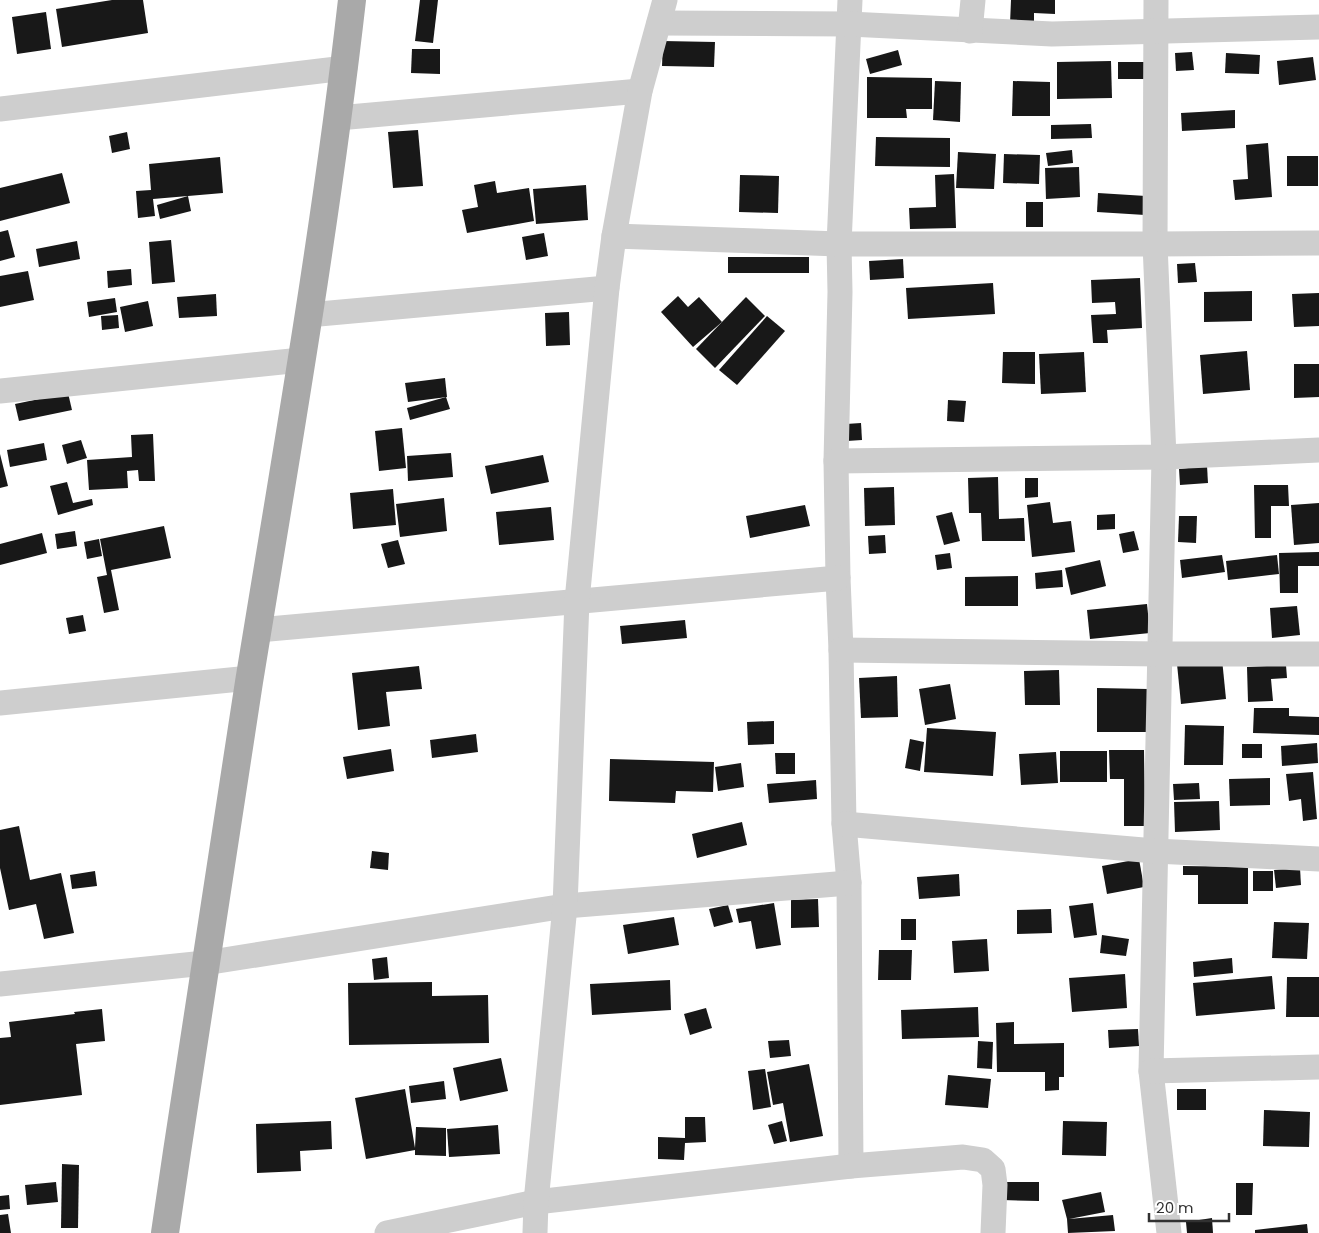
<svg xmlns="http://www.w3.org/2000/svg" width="1319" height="1233" font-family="Poppins,sans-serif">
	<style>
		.building { fill: #181818 }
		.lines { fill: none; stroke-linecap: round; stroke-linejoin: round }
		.street { stroke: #cecece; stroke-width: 25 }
		.primary { stroke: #a9a9a9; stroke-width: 28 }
	</style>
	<rect width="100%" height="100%" fill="#fff"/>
	<g class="building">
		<polygon points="112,0 143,0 148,33 62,47 56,9"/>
		<polygon points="420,0 438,0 433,43 415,41"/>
		<polygon points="1011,0 1055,0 1055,14 1034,13 1034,24 1010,24"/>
		<polygon points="46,12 51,49 17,54 12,17"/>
		<polygon points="663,41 715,42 714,67 662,66"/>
		<polygon points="412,49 440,49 440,74 411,73"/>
		<polygon points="898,50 902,65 870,74 866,59"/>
		<polygon points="1192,52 1194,70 1176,71 1175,53"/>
		<polygon points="1226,53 1260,55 1259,74 1225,73"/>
		<polygon points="1313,57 1316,80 1279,85 1277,61"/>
		<polygon points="1111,61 1112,98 1057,99 1057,62"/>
		<rect x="1118" y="62" width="27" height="17"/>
		<polygon points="867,77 932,78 932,109 906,109 907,118 867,118"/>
		<polygon points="935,81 961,82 960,122 933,120"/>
		<polygon points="1013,81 1050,82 1050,116 1012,116"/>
		<polygon points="1235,110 1235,128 1182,131 1181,113"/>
		<polygon points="1091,124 1092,138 1051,139 1051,125"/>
		<polygon points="418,130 423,186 393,188 388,132"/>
		<polygon points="127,132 130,149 112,153 109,136"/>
		<polygon points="876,137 950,138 950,167 875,166"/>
		<polygon points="1268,143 1272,197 1235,200 1233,180 1248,179 1246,145"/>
		<polygon points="1072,150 1073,163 1048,166 1046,153"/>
		<polygon points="958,152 996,154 994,189 956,188"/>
		<polygon points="1004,154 1040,155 1039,184 1003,183"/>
		<rect x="1287" y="156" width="31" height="30"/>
		<polygon points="220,157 223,193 153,199 155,216 138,218 136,191 151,190 149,164"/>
		<polygon points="1079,167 1080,197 1046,199 1045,168"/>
		<polygon points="62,173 70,203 0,221 0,188"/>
		<polygon points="954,174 956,228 910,229 909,208 936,207 935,175"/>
		<polygon points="740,175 779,176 778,213 739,212"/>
		<polygon points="495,181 497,193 529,188 534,221 467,233 462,210 478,207 474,185"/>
		<polygon points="586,185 588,220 536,224 533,189"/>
		<polygon points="1098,193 1146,196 1145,215 1097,212"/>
		<polygon points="188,196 191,211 160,219 157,205"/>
		<rect x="1026" y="202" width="17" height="25"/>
		<polygon points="8,230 15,257 0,261 0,232"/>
		<polygon points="544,233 548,256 526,260 522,237"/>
		<polygon points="171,240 175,282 152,284 149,242"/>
		<polygon points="77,241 80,259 39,267 36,249"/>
		<rect x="728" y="257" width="81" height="16"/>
		<polygon points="903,259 904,278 870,280 869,261"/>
		<polygon points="1195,263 1197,282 1178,283 1177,264"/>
		<polygon points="131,269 132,285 108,288 107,271"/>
		<polygon points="28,271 34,300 0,307 0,276"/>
		<polygon points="1140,278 1142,328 1107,330 1108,343 1093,343 1091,315 1116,314 1115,302 1092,303 1091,280"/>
		<polygon points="993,283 995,314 908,319 906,288"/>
		<polygon points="1252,291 1252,321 1204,322 1204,292"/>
		<polygon points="1319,293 1319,326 1294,327 1292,294"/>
		<polygon points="216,294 217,316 179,318 177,297"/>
		<polygon points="678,296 688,307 699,297 722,322 693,347 661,312"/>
		<polygon points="746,297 765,316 715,368 696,349"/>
		<polygon points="115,298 117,312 89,317 87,302"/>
		<polygon points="148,301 153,326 125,332 120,307"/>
		<polygon points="569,312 570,345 546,346 545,313"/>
		<polygon points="118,315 119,328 102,330 101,316"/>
		<polygon points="767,316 785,331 737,385 719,370"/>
		<polygon points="1247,351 1250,390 1203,394 1200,355"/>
		<polygon points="1003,352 1035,352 1035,384 1002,383"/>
		<polygon points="1084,352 1086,392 1041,394 1039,354"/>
		<polygon points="1294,364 1319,364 1319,397 1294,398"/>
		<polygon points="445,378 447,397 408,402 405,383"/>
		<polygon points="68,393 72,410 19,421 15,404"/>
		<polygon points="446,397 450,409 410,420 407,408"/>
		<polygon points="948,400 966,401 964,422 947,421"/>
		<polygon points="861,423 862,440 847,441 846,424"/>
		<polygon points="402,428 406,468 379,471 375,431"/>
		<polygon points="153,434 155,481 139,481 138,470 127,471 128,488 89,490 87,460 132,457 131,435"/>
		<polygon points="81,440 87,458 67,464 62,445"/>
		<polygon points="44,443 47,460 10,467 7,450"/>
		<polygon points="451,453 453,477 408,481 407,456"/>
		<polygon points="0,454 8,486 0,488"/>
		<polygon points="543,455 549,482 491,494 485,466"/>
		<polygon points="1207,466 1208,483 1180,485 1179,469"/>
		<polygon points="998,477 999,519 1024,518 1025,541 982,541 981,513 969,513 968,478"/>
		<polygon points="1025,478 1038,478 1038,497 1025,498"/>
		<polygon points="67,482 73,503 92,499 93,505 58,515 50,486"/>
		<polygon points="1254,485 1288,485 1289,506 1271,506 1271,538 1255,538"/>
		<polygon points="894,487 895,525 865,526 864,488"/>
		<polygon points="393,489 396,525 353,529 350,493"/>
		<polygon points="444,498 447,531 400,537 396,504"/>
		<polygon points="1050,502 1053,523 1071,521 1075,552 1032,557 1027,505"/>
		<polygon points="1319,503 1319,543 1294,545 1291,505"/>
		<polygon points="805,505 810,526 750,538 746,516"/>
		<polygon points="551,507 554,540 499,545 496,512"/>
		<polygon points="952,512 960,541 944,545 936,516"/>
		<polygon points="1115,514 1115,529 1097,530 1097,515"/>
		<polygon points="1179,516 1197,516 1196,543 1178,542"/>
		<polygon points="164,526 171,558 111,570 119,610 104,613 97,577 107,575 100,539"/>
		<polygon points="75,531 77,546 57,549 55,534"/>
		<polygon points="1134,531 1139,550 1123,553 1119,534"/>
		<polygon points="42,533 47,553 0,565 0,544"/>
		<polygon points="885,535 886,553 869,554 868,536"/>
		<polygon points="99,539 102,556 87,559 84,542"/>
		<polygon points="398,540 405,564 388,568 381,544"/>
		<polygon points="1319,552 1319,566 1298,566 1298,593 1280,593 1279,553"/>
		<polygon points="950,553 952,568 937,570 935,555"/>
		<polygon points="1222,555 1225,572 1182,578 1180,560"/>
		<polygon points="1277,555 1279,574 1228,580 1226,561"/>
		<polygon points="1100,560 1106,586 1071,595 1065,568"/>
		<polygon points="1062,570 1063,587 1036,589 1035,573"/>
		<polygon points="1018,576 1018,606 965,606 965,577"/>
		<polygon points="1147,604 1150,633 1090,639 1087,610"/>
		<polygon points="1297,606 1300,635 1272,638 1270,608"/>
		<polygon points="83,615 86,631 69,634 66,618"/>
		<polygon points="685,620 687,638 622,644 620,626"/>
		<polygon points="1222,659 1226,699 1181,704 1177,664"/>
		<polygon points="1286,665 1287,678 1271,679 1273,701 1248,702 1247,667"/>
		<polygon points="419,666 422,689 386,692 390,726 358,730 352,673"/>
		<polygon points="1059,670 1060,705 1025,705 1024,671"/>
		<polygon points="897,676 898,717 861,718 859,678"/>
		<polygon points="950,684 956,719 925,725 919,689"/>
		<polygon points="1097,688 1148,689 1148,732 1097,732"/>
		<polygon points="1254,708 1289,708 1289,716 1319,717 1319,735 1253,733"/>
		<polygon points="774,721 774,744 748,745 747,722"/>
		<polygon points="1185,725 1224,726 1223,765 1184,765"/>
		<polygon points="927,728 996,732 993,776 924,772"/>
		<polygon points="476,734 478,752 432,758 430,740"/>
		<polygon points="910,739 924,742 920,771 905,768"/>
		<polygon points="1317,743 1318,763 1282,766 1281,746"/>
		<rect x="1242" y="744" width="20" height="14"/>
		<polygon points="391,749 394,771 347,779 343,757"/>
		<polygon points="1109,750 1144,750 1145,826 1124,826 1124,779 1110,779"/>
		<rect x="1060" y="751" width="47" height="31"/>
		<polygon points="1056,752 1058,783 1021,785 1019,754"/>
		<polygon points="775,753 795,753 795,774 776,774"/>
		<polygon points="610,759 714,762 713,792 676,791 675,803 609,801"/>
		<polygon points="741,763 744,787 718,791 715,767"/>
		<polygon points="1313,772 1317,819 1303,821 1301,799 1289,801 1286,774"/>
		<polygon points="1270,778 1270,805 1230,806 1229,779"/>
		<polygon points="816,780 817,799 769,803 767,784"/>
		<polygon points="1199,783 1200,799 1174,800 1173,784"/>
		<polygon points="1219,801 1220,830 1175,832 1174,802"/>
		<polygon points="742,822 747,845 697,858 692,834"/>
		<polygon points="19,826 30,880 61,873 74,933 44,939 36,904 9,910 0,868 0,830"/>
		<polygon points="372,851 389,853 388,870 370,868"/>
		<polygon points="1139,859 1144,887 1107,894 1102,866"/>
		<polygon points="1183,866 1248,867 1248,904 1198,904 1198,875 1183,875"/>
		<polygon points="1300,868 1301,885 1276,888 1274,870"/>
		<polygon points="95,871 97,886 72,889 70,875"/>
		<rect x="1253" y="871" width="20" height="20"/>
		<polygon points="959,874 960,896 919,899 917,877"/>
		<polygon points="818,899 819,927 791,928 791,900"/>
		<polygon points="774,903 781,945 756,949 751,921 739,923 736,909"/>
		<polygon points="1093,903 1097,935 1074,938 1069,906"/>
		<polygon points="728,905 733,922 714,927 709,909"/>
		<polygon points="1051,909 1052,933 1017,934 1017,910"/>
		<polygon points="674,917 679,945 628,954 623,925"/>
		<rect x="901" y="919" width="15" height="21"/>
		<polygon points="1274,922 1309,923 1307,959 1272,958"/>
		<polygon points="1102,935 1129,939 1126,956 1100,953"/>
		<polygon points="987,939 989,971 954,973 952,941"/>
		<polygon points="879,950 912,950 911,980 878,980"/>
		<polygon points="387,957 389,978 374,980 372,959"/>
		<polygon points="1232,958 1233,973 1194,977 1193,962"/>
		<polygon points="1125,974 1127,1008 1072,1012 1069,978"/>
		<polygon points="1272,976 1275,1009 1196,1016 1193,983"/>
		<polygon points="1287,977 1319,977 1319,1017 1286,1017"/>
		<polygon points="670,980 671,1010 592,1015 590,984"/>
		<polygon points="432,982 432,996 488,995 489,1043 349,1045 348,983"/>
		<polygon points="978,1007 979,1037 902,1039 901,1010"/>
		<polygon points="706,1008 712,1028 690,1035 684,1014"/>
		<polygon points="102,1009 105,1041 76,1044 82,1095 0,1105 0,1038 11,1037 9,1022 75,1014 74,1012"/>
		<polygon points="1014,1022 1014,1044 1064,1043 1064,1077 1059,1077 1059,1090 1045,1091 1045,1072 997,1072 996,1023"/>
		<polygon points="1138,1029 1139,1046 1109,1048 1108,1030"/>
		<polygon points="789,1040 791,1056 770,1058 768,1041"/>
		<polygon points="978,1041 993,1042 992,1069 977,1068"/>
		<polygon points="501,1058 508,1091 460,1101 453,1068"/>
		<polygon points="809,1064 823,1136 790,1142 783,1103 773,1105 767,1072"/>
		<polygon points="765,1069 771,1107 753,1110 748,1071"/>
		<polygon points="948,1075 991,1079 988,1108 945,1105"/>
		<polygon points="444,1081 446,1099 411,1103 409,1086"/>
		<polygon points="405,1089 415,1148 416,1127 446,1128 446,1156 415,1155 415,1150 366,1159 355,1098"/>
		<rect x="1177" y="1089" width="29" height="21"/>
		<polygon points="1264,1110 1310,1112 1309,1147 1263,1146"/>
		<polygon points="685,1117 705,1117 706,1142 685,1143 684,1160 658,1159 658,1137 685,1138"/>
		<polygon points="331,1121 332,1149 300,1151 301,1171 257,1173 256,1124"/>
		<polygon points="782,1121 787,1141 774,1144 768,1125"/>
		<polygon points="1063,1121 1107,1122 1106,1156 1062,1155"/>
		<polygon points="498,1125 500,1154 449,1157 447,1129"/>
		<polygon points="62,1164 79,1165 78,1228 61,1228"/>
		<polygon points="56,1182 58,1202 27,1205 25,1185"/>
		<polygon points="1002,1182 1039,1182 1039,1201 1002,1200"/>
		<polygon points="1236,1183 1253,1183 1252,1215 1236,1215"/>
		<polygon points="1101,1192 1105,1212 1069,1219 1113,1215 1115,1231 1068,1233 1067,1219 1062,1200"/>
		<polygon points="9,1195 10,1209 0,1210 0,1196"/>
		<polygon points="8,1214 11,1233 0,1233 0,1215"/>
		<polygon points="1212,1218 1213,1233 1187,1233 1186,1222"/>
		<polygon points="1307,1224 1308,1233 1255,1233 1255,1230"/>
	</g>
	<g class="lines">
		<g class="street">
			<polyline points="850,0 839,244 840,292 836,461 838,578 841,650 844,824 849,883 851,1166"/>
			<polyline points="1156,0 1155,244 1164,457 1151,1071 1169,1233"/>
			<polyline points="659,23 849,24 1052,34 1319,27"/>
			<polyline points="970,31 973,0"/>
			<polyline points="0,109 345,68"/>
			<polyline points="338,118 640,91"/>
			<polyline points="614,236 839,244 1155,244 1319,243"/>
			<polyline points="308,315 607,288"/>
			<polyline points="0,391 301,360"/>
			<polyline points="836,461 1164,457 1319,450"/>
			<polyline points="258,630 838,578"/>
			<polyline points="841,650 1161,654 1319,654"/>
			<polyline points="0,703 250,678"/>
			<polyline points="844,824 1155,851 1319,859"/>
			<polyline points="0,984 205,963 565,906 849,883"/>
			<polyline points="1151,1071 1319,1067"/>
			<polyline points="387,1233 536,1202 851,1166 963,1157 983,1160 993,1169 995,1185 993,1233"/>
			<polyline points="535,1233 536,1202 565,906 577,601 607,288 614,236 640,91 665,0"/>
		</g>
		<path class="primary" d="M165,1233C192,1049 220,865 249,682C286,455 326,228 352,0"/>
	</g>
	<path d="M1149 1213v8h80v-8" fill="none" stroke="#313131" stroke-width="2.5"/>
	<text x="1156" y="1213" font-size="15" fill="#313131" stroke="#ffffff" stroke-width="4" paint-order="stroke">20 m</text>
</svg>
